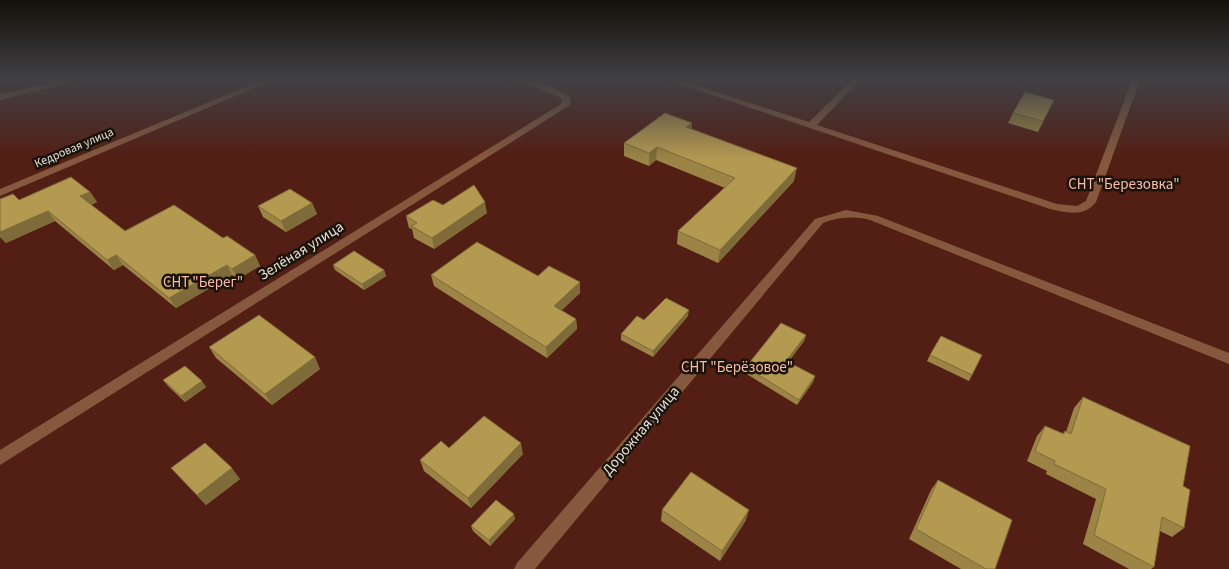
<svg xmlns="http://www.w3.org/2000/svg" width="1229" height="569" font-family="'Source Sans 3',sans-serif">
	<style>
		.green { fill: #531e14 }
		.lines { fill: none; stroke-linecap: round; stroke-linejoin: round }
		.minor { fill: #86593e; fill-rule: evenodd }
		.wall { fill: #9b8446 }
		.shaded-wall { fill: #7e6b39 }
		.building { fill: #b49951; stroke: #7e6b39 }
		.labels { text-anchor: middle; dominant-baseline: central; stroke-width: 5; stroke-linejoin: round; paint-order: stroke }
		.far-street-label { font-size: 12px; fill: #e6e0da; stroke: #1b130a }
		.park-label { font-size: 15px; fill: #fabbac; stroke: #1b130a }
		.street-label { font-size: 15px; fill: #e6e0da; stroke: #1b130a }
	</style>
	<rect width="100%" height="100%" fill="#251d13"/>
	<rect class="green" x="0" y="80" width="1229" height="489"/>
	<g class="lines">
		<g class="minor">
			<polygon points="66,80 80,80 0,100 0,94"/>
			<polygon points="262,80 273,80 0,196 0,189"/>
			<path d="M519,80C532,79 562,89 571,98L570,105L0,465V450L561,104L562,99L559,97Z"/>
			<path d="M668,80H679L809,122L852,80H860L817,125L1057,204L1077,206L1086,201L1132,80H1140L1096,202C1085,217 1066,213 1050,209Z"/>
			<path d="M846,210L878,216L1229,353V364L870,220C853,216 839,217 823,223L535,569H514L517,563L815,219Z"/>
		</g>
	</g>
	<g class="wall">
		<polygon points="1054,100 1038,132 1008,123 1013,113"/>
		<polygon points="692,123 691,129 794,181 718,263 677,244 678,231 725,188 656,160 649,166 624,156 624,143"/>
		<polygon points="90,192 97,202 91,205 125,231 223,238 255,255 260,266 238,279 232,275 176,308 123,265 114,270 55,221 6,243 0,237 0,199 19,200"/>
		<polygon points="312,203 317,214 286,232 263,217 258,206"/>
		<polygon points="443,205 487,213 434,249 414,238 412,229 409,228 406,216"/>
		<polygon points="333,265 384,270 386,276 364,290 335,270"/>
		<polygon points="431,275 538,276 580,282 580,293 561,310 576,319 577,329 547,358 434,286"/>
		<polygon points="688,316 653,357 621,340 621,334"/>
		<polygon points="806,335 804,341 788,362 815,376 813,382 797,405 745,373 746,367"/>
		<polygon points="209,347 320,369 272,405 216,358"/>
		<polygon points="930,355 972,375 969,381 927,361"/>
		<polygon points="163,380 206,387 185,402 168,386"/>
		<polygon points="1083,397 1183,486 1184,528 1172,537 1160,531 1154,567 1151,569 1129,569 1083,544 1096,499 1046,474 1047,471 1027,461 1037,436 1045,426 1062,434 1065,431 1066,432 1074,408"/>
		<polygon points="449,448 523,454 471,508 424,471 420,460"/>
		<polygon points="171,468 240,479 206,505"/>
		<polygon points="938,480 995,569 961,569 909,539 931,490"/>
		<polygon points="662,510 746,520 720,561 661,521"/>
		<polygon points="515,519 490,546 473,531 471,526"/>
	</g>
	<g class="shaded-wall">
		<polygon points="692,123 691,135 686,127"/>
		<polygon points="657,147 656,160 649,166 649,153"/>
		<polygon points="797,168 794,181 718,263 720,250"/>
		<polygon points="90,192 97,202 87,206 80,196"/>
		<polygon points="485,202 487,213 434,249 432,238"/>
		<polygon points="312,203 317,214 286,232 281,221"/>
		<polygon points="48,211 55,221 6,243 0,236 0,232"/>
		<polygon points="116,255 123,265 114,270 107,260"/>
		<polygon points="255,255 260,266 238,279 232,269"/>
		<polygon points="227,265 232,275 176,308 169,298"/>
		<polygon points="384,270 386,276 364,290 362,284"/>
		<polygon points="580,282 580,293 555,317 554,306"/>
		<polygon points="689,310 688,316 653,357 653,351"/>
		<polygon points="576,319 577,329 547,358 546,347"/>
		<polygon points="806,335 804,341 785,367 786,361"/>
		<polygon points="315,357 320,369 272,405 265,394"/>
		<polygon points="815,376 813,382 797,405 799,400"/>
		<polygon points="202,381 206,387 185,402 181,396"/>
		<polygon points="521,443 523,454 471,508 468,498"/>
		<polygon points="232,468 240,479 206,505 197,495"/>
		<polygon points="749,510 746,520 720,561 722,551"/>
		<polygon points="514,514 515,519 490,546 489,540"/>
	</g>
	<g class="building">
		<polygon points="1025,92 1054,100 1043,121 1013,113"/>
		<polygon points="665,113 692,123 686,127 797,168 720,250 678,231 735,178 657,147 649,153 624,143"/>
		<polygon points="71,177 90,192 80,196 125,231 174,205 223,238 227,236 255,255 232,269 227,265 169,298 116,255 107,260 48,211 0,232 0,199 13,194 19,200"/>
		<polygon points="474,185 485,202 432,238 411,226 417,223 406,216 433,200 443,205"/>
		<polygon points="290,189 312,203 281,221 258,206"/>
		<polygon points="477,242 538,276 549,266 580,282 554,306 576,319 546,347 431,275"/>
		<polygon points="354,251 384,270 362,284 333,265"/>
		<polygon points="666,298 689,310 653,351 621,334 637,316 644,320"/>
		<polygon points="259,315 315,357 265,394 209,347"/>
		<polygon points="781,323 806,335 786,361 815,376 799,400 746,367"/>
		<polygon points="941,336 982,355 972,375 930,355"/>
		<polygon points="185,366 202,381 181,396 163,380"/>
		<polygon points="1083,397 1190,446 1183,486 1190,490 1184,528 1162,517 1154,567 1094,535 1106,489 1054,464 1055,461 1035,451 1045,426 1064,434 1065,431 1071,434"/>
		<polygon points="484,416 521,443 468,498 420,460 441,441 449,448"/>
		<polygon points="205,443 232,468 197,495 171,468"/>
		<polygon points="691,472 749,510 722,551 662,510"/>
		<polygon points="938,480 1012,520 995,569 986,569 916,529"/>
		<polygon points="496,500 514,514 489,540 471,526"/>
	</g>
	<linearGradient id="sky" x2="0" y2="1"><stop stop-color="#14100a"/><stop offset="0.5" stop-color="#404044"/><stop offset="1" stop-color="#404044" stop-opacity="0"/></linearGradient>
	<rect width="1229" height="159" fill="url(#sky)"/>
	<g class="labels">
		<g class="far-street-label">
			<text transform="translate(74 148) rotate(-23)">Кедровая улица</text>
		</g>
		<g class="park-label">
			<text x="1124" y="184">СНТ "Березовка"</text>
			<text x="203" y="282">СНТ "Берег"</text>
			<text x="737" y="367">СНТ "Берёзовое"</text>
		</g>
		<g class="street-label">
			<text transform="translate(301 251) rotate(-32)">Зелёная улица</text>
			<text transform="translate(641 431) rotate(-50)">Дорожная улица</text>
		</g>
	</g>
</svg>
